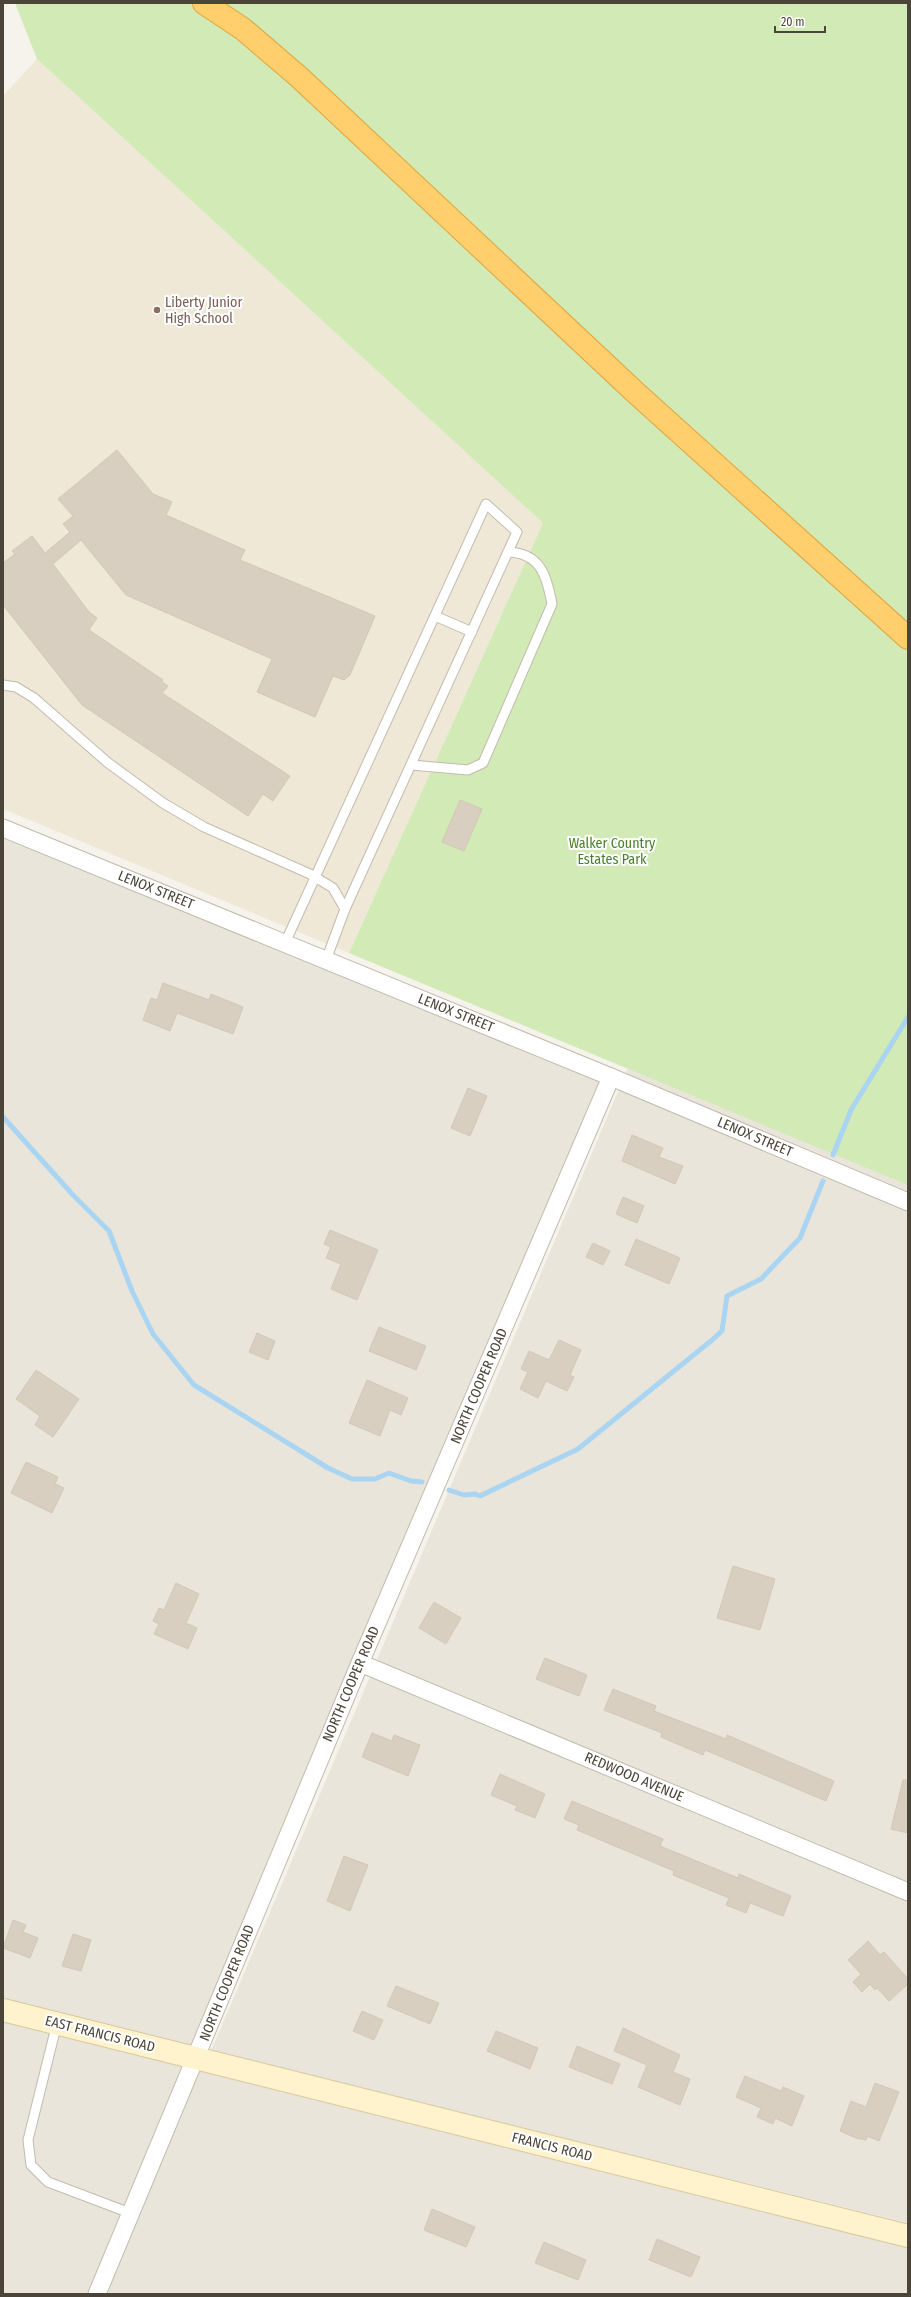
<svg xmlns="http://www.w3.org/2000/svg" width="911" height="2297" font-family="'Fira Sans Condensed',sans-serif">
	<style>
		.residential { fill: #eae5da }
		.education { fill: #efe8d6 }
		.green { fill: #d2eab5 }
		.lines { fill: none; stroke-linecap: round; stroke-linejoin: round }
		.stream { stroke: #a9d4f2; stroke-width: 5 }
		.building { fill: #d8cfc1; stroke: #d3c7b4 }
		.lane-casing { stroke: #c2bbae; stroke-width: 11 }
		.street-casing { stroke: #c2bbae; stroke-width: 19 }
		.secondary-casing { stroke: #d6c79b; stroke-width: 24 }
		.highway-casing { stroke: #e0a43c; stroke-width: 24 }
		.lane { stroke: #fff; stroke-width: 9 }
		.street { stroke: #fff; stroke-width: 17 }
		.secondary { stroke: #fff3cd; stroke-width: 22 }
		.highway { stroke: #ffcf6e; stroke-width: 22 }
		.education-dot { fill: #8d6e63; stroke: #fff; stroke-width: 1.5 }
		.labels { text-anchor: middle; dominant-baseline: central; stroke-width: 4; stroke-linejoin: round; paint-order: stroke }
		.education-label { font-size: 14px; fill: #785e54; stroke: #fff; text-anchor: start }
		.park-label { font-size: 14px; fill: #4a7f2a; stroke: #fff }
		.street-label { font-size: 14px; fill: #4b4439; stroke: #fff }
	</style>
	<rect width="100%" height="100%" fill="#f6f3ec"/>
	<g class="residential">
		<polygon points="3,833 607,1077 196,2055 60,2012 3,1999"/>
		<polygon points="628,1068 908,1184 908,2223 211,2051"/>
		<polygon points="3,2013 193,2059 95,2294 3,2294"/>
		<polygon points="198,2061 908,2238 908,2294 100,2294"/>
	</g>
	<polygon class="education" points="37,59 543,523 349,953 3,809 3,96"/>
	<polygon class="green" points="15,3 908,3 908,1185 349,953 543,523 37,59"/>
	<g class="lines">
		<g class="stream">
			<polyline points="3,1117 73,1195 109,1231 132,1291 153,1334 194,1385 328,1468 352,1479 375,1479 389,1473 411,1481 422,1482"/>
			<polyline points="833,1155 851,1110 908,1017"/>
			<polyline points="449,1490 464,1495 475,1494 480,1496 578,1449 712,1340 722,1331 727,1296 761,1279 800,1238 823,1181"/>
		</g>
	</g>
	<g class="building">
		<polygon points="117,450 153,494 172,502 166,515 245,550 240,560 375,616 350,675 344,680 333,676 315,717 257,692 272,659 126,595 81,540 53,564 89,612 97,618 89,630 163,680 161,681 168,686 162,693 290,776 273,801 263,794 248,816 82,705 3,605 3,563 15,554 12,551 32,536 45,553 70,532 63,524 73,516 58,499"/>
		<polygon points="460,800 482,809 464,851 442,842"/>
		<polygon points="163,983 209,1000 211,994 243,1007 233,1034 177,1013 170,1031 143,1020 151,998 157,1000"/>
		<polygon points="468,1088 487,1096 470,1136 451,1128"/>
		<polygon points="632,1135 663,1148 659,1157 683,1166 675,1184 622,1161"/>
		<polygon points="623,1197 644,1206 637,1223 616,1214"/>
		<polygon points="330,1230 378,1250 357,1300 331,1289 341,1264 326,1258 331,1247 324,1244"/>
		<polygon points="636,1239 680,1258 669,1284 625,1265"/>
		<polygon points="593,1243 610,1251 603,1265 586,1257"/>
		<polygon points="379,1327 426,1346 416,1370 369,1351"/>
		<polygon points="257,1333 275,1341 268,1360 249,1352"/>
		<polygon points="559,1340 581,1350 570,1375 574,1377 567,1391 546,1381 538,1398 520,1389 528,1372 521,1369 529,1351 549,1360"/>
		<polygon points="36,1370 79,1399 53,1437 35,1425 40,1416 16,1399"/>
		<polygon points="367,1380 408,1398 401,1415 390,1410 380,1436 349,1423"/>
		<polygon points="26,1462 58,1477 55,1484 64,1488 52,1513 11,1493"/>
		<polygon points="733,1566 775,1579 760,1630 717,1618"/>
		<polygon points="176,1583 199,1594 186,1623 197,1628 188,1649 154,1634 159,1624 153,1621 159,1608 164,1610"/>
		<polygon points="434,1602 461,1618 446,1644 419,1628"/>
		<polygon points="545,1658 587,1675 579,1696 536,1679"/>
		<polygon points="613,1689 656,1706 654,1711 726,1739 727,1735 834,1781 826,1801 705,1750 703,1755 661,1737 662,1733 604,1710"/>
		<polygon points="372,1733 392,1741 394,1735 420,1745 408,1776 362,1757"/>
		<polygon points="500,1774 545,1794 535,1818 515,1810 517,1806 491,1795"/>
		<polygon points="903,1780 908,1780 908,1833 891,1829"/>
		<polygon points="572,1801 663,1839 660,1846 738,1878 739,1874 791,1896 783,1916 750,1903 746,1913 726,1905 729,1898 673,1875 674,1871 577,1830 579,1825 564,1819"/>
		<polygon points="344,1856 368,1865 350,1911 327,1901"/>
		<polygon points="13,1920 26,1925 23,1932 38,1938 30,1958 3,1948"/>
		<polygon points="73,1934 91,1940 81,1971 62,1966"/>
		<polygon points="868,1941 880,1955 884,1952 908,1979 908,1984 889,2001 877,1988 875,1990 870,1984 862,1992 853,1982 861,1974 848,1960"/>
		<polygon points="396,1986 439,2003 430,2024 387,2006"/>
		<polygon points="362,2011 383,2020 374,2040 353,2031"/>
		<polygon points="623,2028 680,2055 673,2072 690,2079 680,2105 638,2087 647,2065 614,2051"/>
		<polygon points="496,2031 538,2048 530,2069 487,2051"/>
		<polygon points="577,2046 620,2064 612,2084 569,2067"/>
		<polygon points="745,2076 781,2091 783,2087 804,2096 792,2126 775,2118 773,2124 757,2117 761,2108 736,2097"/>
		<polygon points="875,2083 899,2092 879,2141 867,2136 866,2140 856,2138 840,2131 851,2101 866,2107"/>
		<polygon points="432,2209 475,2227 466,2247 424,2230"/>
		<polygon points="657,2239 700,2257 691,2277 649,2260"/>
		<polygon points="544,2242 586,2260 578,2280 535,2263"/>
	</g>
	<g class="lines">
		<g class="lane-casing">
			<g id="lane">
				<polyline points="435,616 472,632"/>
				<polyline points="3,685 16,687 34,698 107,762 163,803 204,827 310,874 333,888 345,909 326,960"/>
				<path d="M411,765L468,770L483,763L552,604C547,577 541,553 508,552"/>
				<polyline points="285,943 486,504 517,532 345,909"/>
				<polyline points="57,2023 28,2140 31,2165 48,2182 130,2213"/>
			</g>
		</g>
		<g class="street-casing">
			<g id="street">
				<polyline points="3,828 611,1077 908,1202"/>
				<polyline points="360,1663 908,1892"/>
				<polyline points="97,2294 360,1663 611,1077"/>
			</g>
		</g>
		<g class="secondary-casing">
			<polyline id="secondary" points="3,2010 908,2236"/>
		</g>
		<g class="highway-casing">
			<polyline id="highway" points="204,3 243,29 299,77 636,393 908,638"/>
		</g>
		<use href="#lane" class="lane"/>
		<use href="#street" class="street"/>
		<use href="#secondary" class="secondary"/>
		<use href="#highway" class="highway"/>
	</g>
	<circle class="education-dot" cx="157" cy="310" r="4"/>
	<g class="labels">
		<g class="education-label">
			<text x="165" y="302">Liberty Junior<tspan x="165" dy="16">High School</tspan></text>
		</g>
		<g class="park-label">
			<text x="612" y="843">Walker Country<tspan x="612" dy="16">Estates Park</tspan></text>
		</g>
		<g class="street-label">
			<text transform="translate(156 890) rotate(22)">LENOX STREET</text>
			<text transform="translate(456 1013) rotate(22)">LENOX STREET</text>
			<text transform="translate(755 1137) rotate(23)">LENOX STREET</text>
			<text transform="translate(479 1386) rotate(-67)">NORTH COOPER ROAD</text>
			<text transform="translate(351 1684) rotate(-67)">NORTH COOPER ROAD</text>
			<text transform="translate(634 1777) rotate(23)">REDWOOD AVENUE</text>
			<text transform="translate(227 1983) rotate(-68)">NORTH COOPER ROAD</text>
			<text transform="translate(100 2034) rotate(14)">EAST FRANCIS ROAD</text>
			<text transform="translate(552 2147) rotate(14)">FRANCIS ROAD</text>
		</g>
	</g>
	<rect width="911" height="2297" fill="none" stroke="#4b4439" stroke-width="8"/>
	<path d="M775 26v6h50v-6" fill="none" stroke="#4b4439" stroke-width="2"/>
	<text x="781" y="26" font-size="12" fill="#4b4439" stroke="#ffffff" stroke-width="3" paint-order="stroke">20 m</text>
</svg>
